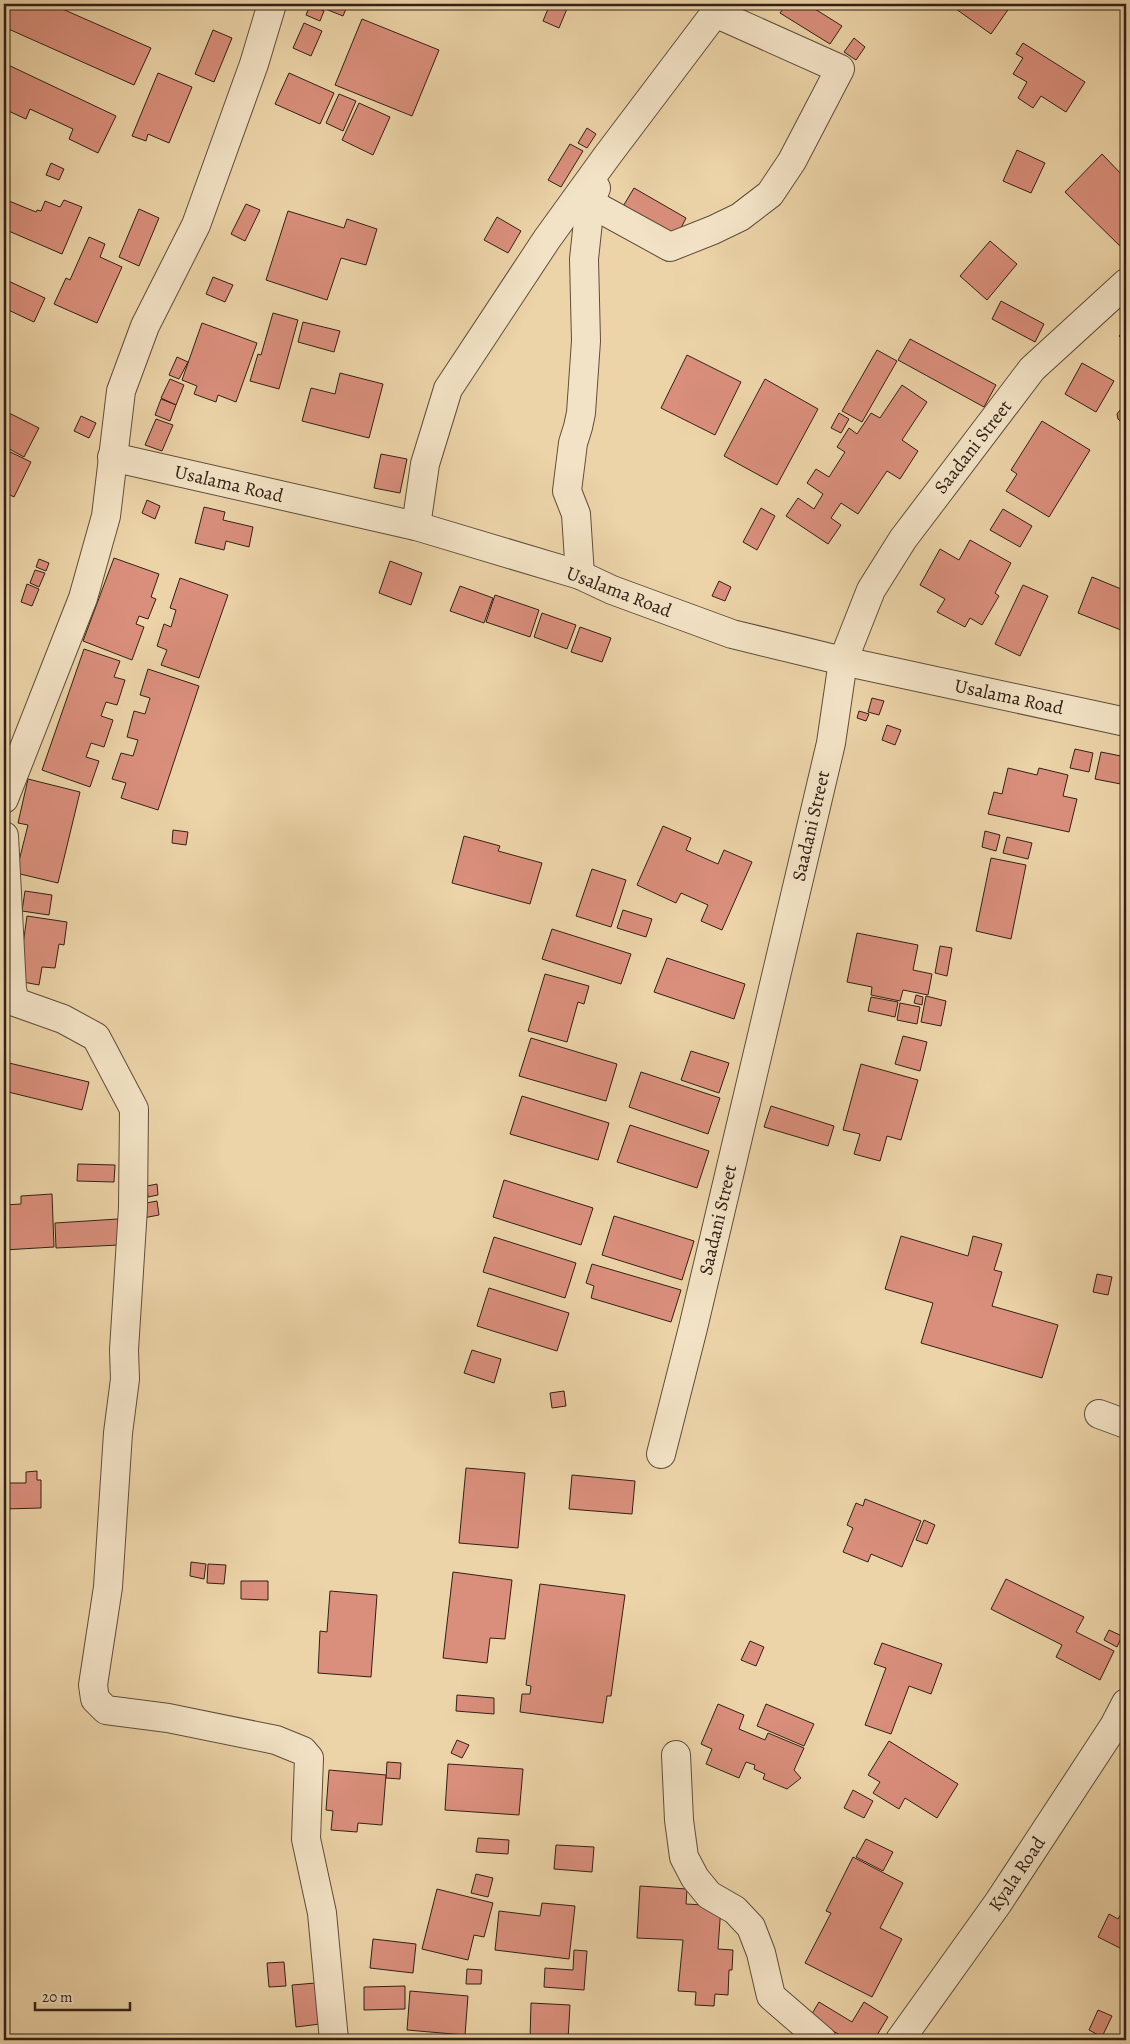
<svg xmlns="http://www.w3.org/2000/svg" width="1130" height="2044" font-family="Alegreya,serif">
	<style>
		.building { fill: #da8f7c; stroke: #322016 }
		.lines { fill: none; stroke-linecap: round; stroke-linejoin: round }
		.minor-casing { stroke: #604d3a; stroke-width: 30 }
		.minor { stroke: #f3e3c6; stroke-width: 28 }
		.labels { text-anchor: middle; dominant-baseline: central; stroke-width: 4; stroke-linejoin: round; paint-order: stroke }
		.street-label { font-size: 19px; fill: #322016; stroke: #f3e3c6 }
	</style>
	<rect width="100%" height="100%" fill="#ecd4a8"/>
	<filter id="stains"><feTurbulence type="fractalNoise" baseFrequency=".004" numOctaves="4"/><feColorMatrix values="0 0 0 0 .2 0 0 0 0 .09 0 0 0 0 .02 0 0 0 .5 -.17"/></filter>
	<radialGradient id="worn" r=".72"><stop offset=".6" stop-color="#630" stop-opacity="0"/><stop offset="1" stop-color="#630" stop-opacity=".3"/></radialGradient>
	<g class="building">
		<polygon points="4,4 51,4 151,48 134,85 4,27"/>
		<polygon points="313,4 348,4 343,16"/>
		<polygon points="550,4 569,4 559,28 543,21"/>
		<polygon points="786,4 807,4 842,26 830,44 780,13"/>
		<polygon points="960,4 1012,4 991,34 956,9"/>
		<polygon points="310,5 324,11 320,21 306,15"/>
		<polygon points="362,19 439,50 412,116 335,85"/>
		<polygon points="304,23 322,31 311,56 293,48"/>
		<polygon points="213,30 232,38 214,82 195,74"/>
		<polygon points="854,38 865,47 856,60 844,52"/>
		<polygon points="1023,43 1085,82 1066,112 1041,96 1033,108 1018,98 1027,82 1013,74 1023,58 1016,54"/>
		<polygon points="4,63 116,116 98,153 69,139 73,129 30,109 26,119 4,109"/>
		<polygon points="158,73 192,87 169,143 148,134 146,141 132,136"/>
		<polygon points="289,73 334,93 320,124 275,104"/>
		<polygon points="339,94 356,101 343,131 326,123"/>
		<polygon points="359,103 390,117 373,155 342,140"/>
		<polygon points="587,128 596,134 587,148 578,143"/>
		<polygon points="570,144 583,151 561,187 548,180"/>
		<polygon points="1017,150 1045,163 1031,193 1003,181"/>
		<polygon points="1102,154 1126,179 1126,248 1124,250 1065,192"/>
		<polygon points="51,163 64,169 59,180 46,175"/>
		<polygon points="634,188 686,218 677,236 641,215 636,223 619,213"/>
		<polygon points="4,199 36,212 37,210 41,211 45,201 60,207 64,200 82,207 62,254 4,229"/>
		<polygon points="246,204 260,210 245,241 231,234"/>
		<polygon points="139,209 159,218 139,266 119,257"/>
		<polygon points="288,211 344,228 347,219 377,229 366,265 341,258 327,300 266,280"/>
		<polygon points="497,217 521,231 508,253 484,240"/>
		<polygon points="89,237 105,244 100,257 122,267 97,323 54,304 66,278 70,280"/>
		<polygon points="990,241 1017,264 987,300 960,276"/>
		<polygon points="213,277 233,285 225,302 206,294"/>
		<polygon points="4,279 45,298 34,322 4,308"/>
		<polygon points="1001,301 1044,324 1035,342 992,319"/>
		<polygon points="273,313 298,320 279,389 250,381 258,354 261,355"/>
		<polygon points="303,322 340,331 334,352 298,342"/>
		<polygon points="202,323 257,343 236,402 218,395 216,402 194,394 197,386 182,380"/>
		<polygon points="1126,328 1126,342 1119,336"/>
		<polygon points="910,339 996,385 984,407 898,360"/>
		<polygon points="877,350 897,361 862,422 842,411"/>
		<polygon points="687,355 741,382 715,435 661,408"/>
		<polygon points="177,357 188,362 179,379 169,375"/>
		<polygon points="1082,363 1114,381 1096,412 1065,394"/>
		<polygon points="340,373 383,384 369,438 302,421 311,388 335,394"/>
		<polygon points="170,379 184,385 176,405 161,398"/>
		<polygon points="765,379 818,409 777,485 724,456"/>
		<polygon points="902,385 927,402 902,440 918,451 900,479 887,471 858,514 841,503 831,518 841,525 828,544 786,516 798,498 814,509 823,494 807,483 816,469 829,477 845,452 837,447 849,428 857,434 871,413 880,418"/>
		<polygon points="161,399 176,405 170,421 155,415"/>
		<polygon points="1120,410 1126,410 1126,422 1122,423 1118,419 1117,414"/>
		<polygon points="9,413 39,428 24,457 4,446 4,422"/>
		<polygon points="839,413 849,419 841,433 831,428"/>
		<polygon points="81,416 96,423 89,438 74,431"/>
		<polygon points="156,419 173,425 162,451 145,445"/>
		<polygon points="1042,421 1090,450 1049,517 1006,491 1017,474 1011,470"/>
		<polygon points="4,449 31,462 14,497 4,492"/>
		<polygon points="381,454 407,459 400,493 374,488"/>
		<polygon points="147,500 160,506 155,519 142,513"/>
		<polygon points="204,507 225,512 223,520 253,527 249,547 226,541 224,550 195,543"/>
		<polygon points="761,508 775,516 757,550 743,542"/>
		<polygon points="1003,509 1032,526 1020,547 990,530"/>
		<polygon points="970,540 1011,563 995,593 999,596 982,625 970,618 965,627 937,612 945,599 920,585 940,549 959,560"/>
		<polygon points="114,558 159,574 151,597 156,599 148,619 139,616 136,624 144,627 132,660 83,641"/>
		<polygon points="39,559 49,563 46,571 36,567"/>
		<polygon points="390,561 422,573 411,605 379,593"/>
		<polygon points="35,570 45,573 39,587 30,583"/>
		<polygon points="1092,577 1126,591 1126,632 1078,613"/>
		<polygon points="180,578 228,595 199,678 161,665 167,650 157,646 164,624 171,627 176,610 170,608"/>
		<polygon points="719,581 731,587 725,601 712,596"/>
		<polygon points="27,584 39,589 32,606 21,602"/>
		<polygon points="1023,585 1048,596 1020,656 995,644"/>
		<polygon points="460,586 493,598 484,623 450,611"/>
		<polygon points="495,595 539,610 530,637 486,622"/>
		<polygon points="542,613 576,625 567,649 534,637"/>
		<polygon points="580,627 611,638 602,662 571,652"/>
		<polygon points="84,649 120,661 114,677 125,680 117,705 106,702 101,716 113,720 104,747 91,743 86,757 99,761 90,787 42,770"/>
		<polygon points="148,669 199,686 158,810 121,798 126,783 112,779 121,753 133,756 138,740 127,737 134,711 145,714 150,698 140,695"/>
		<polygon points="872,698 884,701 879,715 868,712"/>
		<polygon points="859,711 869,714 866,721 857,718"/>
		<polygon points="887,725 901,730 895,745 882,740"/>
		<polygon points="1075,749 1093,753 1089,772 1070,768"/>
		<polygon points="1101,752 1126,757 1126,785 1095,779"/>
		<polygon points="1008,768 1037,775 1039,768 1068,775 1063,796 1077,799 1069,832 988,814 994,792 1002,794"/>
		<polygon points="28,779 80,792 58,883 16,873 28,825 18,823"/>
		<polygon points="663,826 691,838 686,850 718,864 724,850 752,862 722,930 701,921 708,905 681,893 676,903 637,885"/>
		<polygon points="173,830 188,832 186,845 172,843"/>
		<polygon points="985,831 1000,835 996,851 982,847"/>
		<polygon points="464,836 500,846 498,851 542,863 530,904 452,883"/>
		<polygon points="1007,837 1032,843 1028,859 1003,853"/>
		<polygon points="991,858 1026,865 1011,939 976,931"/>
		<polygon points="592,869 626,880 611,927 576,916"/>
		<polygon points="25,891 52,895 49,915 22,911"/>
		<polygon points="623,910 652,919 646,937 617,928"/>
		<polygon points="27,916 67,922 64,945 59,944 55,968 42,967 39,985 18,981"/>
		<polygon points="552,929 631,954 621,984 542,959"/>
		<polygon points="857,933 918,945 913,970 932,974 928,995 903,990 900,1001 871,995 872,987 847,982"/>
		<polygon points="940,946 952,948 947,976 935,973"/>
		<polygon points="667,958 745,984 734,1019 654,992"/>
		<polygon points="545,974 589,986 584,1004 578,1002 567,1042 528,1031"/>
		<polygon points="916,995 923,997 922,1005 914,1003"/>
		<polygon points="926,996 946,1001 941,1026 921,1022"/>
		<polygon points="871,997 898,1002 895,1017 868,1011"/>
		<polygon points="900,1003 920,1007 917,1024 897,1020"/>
		<polygon points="903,1036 927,1042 920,1071 895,1064"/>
		<polygon points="531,1038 617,1064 606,1101 519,1076"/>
		<polygon points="691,1051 729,1063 719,1093 681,1080"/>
		<polygon points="9,1063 89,1082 82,1110 4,1091"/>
		<polygon points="861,1064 918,1080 901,1140 887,1136 880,1161 854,1154 860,1134 843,1130"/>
		<polygon points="641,1072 720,1098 708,1134 629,1107"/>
		<polygon points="522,1096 609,1123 598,1160 510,1134"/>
		<polygon points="771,1106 834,1126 828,1146 764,1127"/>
		<polygon points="630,1125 709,1151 697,1188 617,1162"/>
		<polygon points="78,1164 115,1165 114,1182 77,1181"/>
		<polygon points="504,1180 593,1208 581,1245 493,1217"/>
		<polygon points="157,1184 158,1195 148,1197 147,1186"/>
		<polygon points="52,1194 54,1247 4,1250 4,1205 21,1204 21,1196"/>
		<polygon points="157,1201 159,1215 143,1218 141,1204"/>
		<polygon points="614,1216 694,1241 682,1280 602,1255"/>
		<polygon points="118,1219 119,1245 56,1248 55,1223"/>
		<polygon points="901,1236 968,1256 973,1236 1002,1244 994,1270 1002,1272 992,1306 1058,1325 1042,1378 921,1343 933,1303 885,1289"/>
		<polygon points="494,1237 576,1263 565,1298 483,1272"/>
		<polygon points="592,1264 681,1290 671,1322 591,1298 594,1286 586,1283"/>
		<polygon points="1097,1274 1112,1277 1108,1295 1093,1292"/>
		<polygon points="489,1288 569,1313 557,1351 477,1326"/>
		<polygon points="472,1350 501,1359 494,1383 464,1373"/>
		<polygon points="564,1391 566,1406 552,1408 550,1393"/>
		<polygon points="466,1468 525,1473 518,1548 459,1543"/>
		<polygon points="37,1471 37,1480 41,1480 41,1508 4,1509 4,1483 26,1483 26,1472"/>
		<polygon points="572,1475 635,1481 632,1514 569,1509"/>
		<polygon points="865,1499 921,1521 902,1567 871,1554 868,1562 843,1552 853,1528 847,1525 856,1503 863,1506"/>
		<polygon points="924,1520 935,1525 927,1544 916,1540"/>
		<polygon points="191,1562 206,1564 204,1579 190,1576"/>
		<polygon points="208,1564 226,1565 224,1584 207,1583"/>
		<polygon points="453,1572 512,1580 505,1639 490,1638 487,1663 443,1658"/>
		<polygon points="1006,1579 1084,1617 1076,1632 1114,1651 1100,1680 1056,1657 1062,1645 991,1609"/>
		<polygon points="241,1581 268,1581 268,1600 241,1599"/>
		<polygon points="540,1584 625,1595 611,1696 607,1696 603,1723 520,1712 522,1694 530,1694 531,1686 526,1685"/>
		<polygon points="330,1591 377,1595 371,1677 318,1673 320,1631 327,1632"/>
		<polygon points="1109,1630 1122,1636 1117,1647 1104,1640"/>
		<polygon points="750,1641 764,1647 756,1666 741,1660"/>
		<polygon points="882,1643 942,1664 931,1694 909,1686 891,1734 865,1725 886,1668 874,1664"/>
		<polygon points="457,1695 494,1698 494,1714 456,1711"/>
		<polygon points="718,1704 744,1715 739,1729 765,1740 768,1733 804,1748 794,1770 801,1778 787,1789 763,1779 765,1774 754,1769 755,1765 746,1762 739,1778 706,1764 712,1749 701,1744"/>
		<polygon points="766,1704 814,1724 804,1746 757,1726"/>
		<polygon points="457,1740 469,1745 462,1758 451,1753"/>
		<polygon points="889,1741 958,1784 937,1818 905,1798 899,1809 873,1793 880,1782 868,1775"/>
		<polygon points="387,1762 401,1763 400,1779 386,1778"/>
		<polygon points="448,1764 523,1769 519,1815 445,1810"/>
		<polygon points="329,1770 386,1775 382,1825 358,1823 357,1832 331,1830 333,1811 326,1810"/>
		<polygon points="853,1790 873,1801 864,1818 844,1808"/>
		<polygon points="478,1838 509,1840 508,1854 476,1852"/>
		<polygon points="866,1839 893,1852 883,1871 856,1857"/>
		<polygon points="556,1845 594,1847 592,1872 554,1869"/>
		<polygon points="853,1857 903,1883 880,1928 902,1939 872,1997 805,1963 831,1913 826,1911"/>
		<polygon points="476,1874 493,1878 488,1897 471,1893"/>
		<polygon points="640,1886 687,1889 686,1904 721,1906 718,1949 733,1950 732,1970 729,1970 728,1995 715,1994 714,2006 695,2005 696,1992 678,1991 683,1940 637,1938"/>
		<polygon points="437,1889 493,1903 484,1937 474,1935 468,1960 422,1949"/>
		<polygon points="542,1903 575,1906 569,1959 495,1950 499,1911 540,1916"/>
		<polygon points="1126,1905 1126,1951 1098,1937 1109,1914 1118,1919"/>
		<polygon points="373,1939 416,1944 413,1973 370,1968"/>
		<polygon points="574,1950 587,1951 584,1990 544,1987 545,1968 573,1970"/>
		<polygon points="284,1962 286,1986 269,1987 267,1963"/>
		<polygon points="467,1969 482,1970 481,1984 466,1984"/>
		<polygon points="316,1983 320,2024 296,2027 292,1985"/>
		<polygon points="405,1986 405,2009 364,2010 364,1987"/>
		<polygon points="410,1991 468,1996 465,2035 407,2030"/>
		<polygon points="819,2002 852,2022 864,2002 888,2017 874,2040 848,2040 810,2017"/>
		<polygon points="531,2003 570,2005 568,2040 530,2040"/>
		<polygon points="1098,2010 1112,2016 1102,2037 1089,2030"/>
		<polygon points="653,2035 723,2036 723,2040 653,2040"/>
	</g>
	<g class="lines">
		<g class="minor-casing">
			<g id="minor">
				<polyline points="590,203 670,247 713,230 740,217 770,194 792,161 840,69 715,13"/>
				<polyline points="112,457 416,526 580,575 612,590 732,634 843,661 1126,722"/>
				<polyline points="416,526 425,464 448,389 547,239 607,156 715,13 719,4"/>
				<polyline points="580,575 576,514 567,491 573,443 578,427 581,413 586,341 584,259 590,203 596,188"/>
				<polyline points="4,799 83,598 106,516 121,391 145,326 196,225 254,64 272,4"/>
				<polyline points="4,836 12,989 15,1002 63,1019 96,1037 134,1109 133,1208 124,1350 125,1379 118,1433 108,1587 93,1685 95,1699 106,1710 168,1718 276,1740 303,1751 309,1758 306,1839 322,1913 334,2040"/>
				<polyline points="1099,1414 1126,1424"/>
				<polyline points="661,1454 693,1328 831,743 843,661 871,590 903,539 1032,369 1126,283"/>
				<polyline points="676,1755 679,1820 684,1857 695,1878 709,1895 735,1910 751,1927 761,1953 771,1996 822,2040"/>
				<polyline points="900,2040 998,1903 1114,1726 1126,1703"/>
			</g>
		</g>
		<use href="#minor" class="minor"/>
	</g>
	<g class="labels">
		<g class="street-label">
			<text transform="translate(973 447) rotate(-52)">Saadani Street</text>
			<text transform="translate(229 484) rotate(13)">Usalama Road</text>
			<text transform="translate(619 592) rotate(21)">Usalama Road</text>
			<text transform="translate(1009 697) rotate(12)">Usalama Road</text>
			<text transform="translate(811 826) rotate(-77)">Saadani Street</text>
			<text transform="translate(718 1220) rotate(-77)">Saadani Street</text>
			<text transform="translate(1017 1874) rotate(-56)">Kyala Road</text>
		</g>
	</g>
	<rect width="1130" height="2044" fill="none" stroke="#ecd4a8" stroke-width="20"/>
	<rect x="5" y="5" width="1120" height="2034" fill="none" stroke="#322016" stroke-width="2.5"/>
	<rect x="10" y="10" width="1110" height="2024" fill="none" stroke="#322016"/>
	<path d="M35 2002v8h95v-8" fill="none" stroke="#322016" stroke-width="2.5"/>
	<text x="42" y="2002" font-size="15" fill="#322016" stroke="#f3e3c6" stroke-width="4" paint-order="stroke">20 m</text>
	<rect width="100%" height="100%" filter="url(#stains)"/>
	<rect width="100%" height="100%" fill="url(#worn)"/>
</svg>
